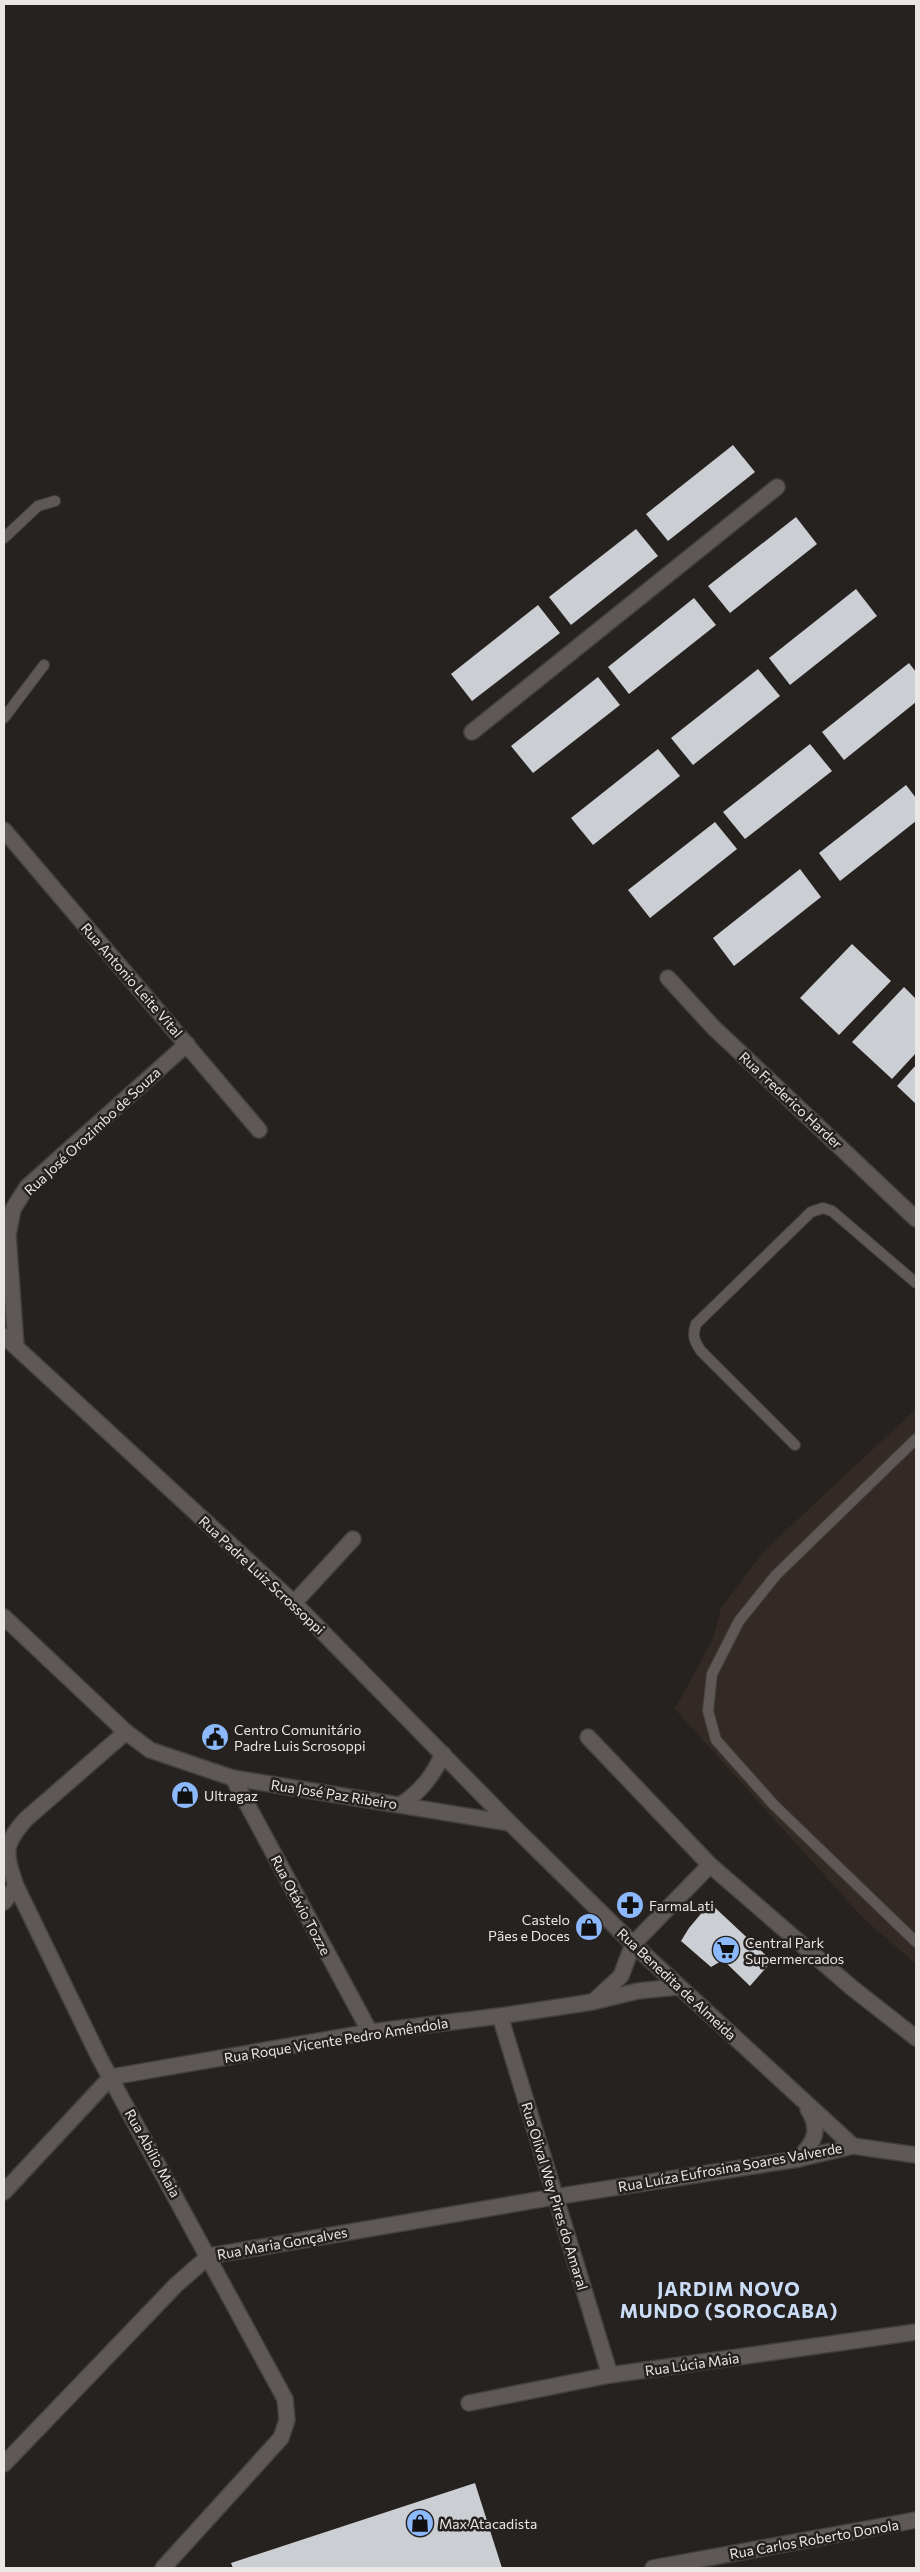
<svg xmlns="http://www.w3.org/2000/svg" width="920" height="2572" font-family="Commissioner,sans-serif">
	<style>
		.built { fill: #342a25 }
		.building { fill: #cbced3 }
		.lines { fill: none; stroke-linecap: round; stroke-linejoin: round }
		.service-casing { stroke: #44403e; stroke-width: 12 }
		.minor-casing { stroke: #44403e; stroke-width: 18 }
		.service { stroke: #5e5956; stroke-width: 10 }
		.minor { stroke: #5e5956; stroke-width: 15 }
		.labels { text-anchor: middle; dominant-baseline: central; stroke-width: 5; stroke-linejoin: round; paint-order: stroke }
		.street-label { font-size: 14px; fill: #eae6e5; stroke: #262220 }
		.poi-label { font-size: 14px; fill: #eae6e5; stroke: #262220; text-anchor: start }
		.district-label { font-size: 19px; font-weight: bold; letter-spacing: 1px; fill: #cbdcf6; stroke: #262220 }
	</style>
	<rect width="100%" height="100%" fill="#262220"/>
	<polygon class="built" points="916,1409 916,1964 864,1919 675,1709 713,1639 721,1608 765,1550"/>
	<g class="building">
		<polygon points="733,445 755,472 668,541 646,514"/>
		<polygon points="796,517 817,544 730,613 708,586"/>
		<polygon points="636,529 658,556 571,625 549,597"/>
		<polygon points="856,589 877,616 790,685 769,658"/>
		<polygon points="694,598 716,625 629,694 608,667"/>
		<polygon points="538,605 560,633 472,701 451,674"/>
		<polygon points="909,663 916,672 916,702 844,760 822,732"/>
		<polygon points="758,669 780,696 693,765 671,738"/>
		<polygon points="598,677 620,705 533,773 511,746"/>
		<polygon points="810,744 832,771 745,839 723,812"/>
		<polygon points="658,749 680,776 593,845 571,818"/>
		<polygon points="906,785 916,798 916,821 840,881 819,853"/>
		<polygon points="715,822 737,849 650,918 628,890"/>
		<polygon points="800,869 821,897 734,966 713,938"/>
		<polygon points="852,944 891,981 839,1035 800,998"/>
		<polygon points="904,987 916,999 916,1053 892,1079 852,1042"/>
		<polygon points="916,1065 916,1104 897,1086"/>
		<polygon points="710,1903 772,1961 750,1986 723,1960 711,1967 681,1941 689,1928"/>
		<polygon points="475,2483 502,2568 233,2568 231,2563"/>
	</g>
	<g class="lines">
		<g class="service-casing">
			<g id="service">
				<polyline points="4,538 38,506 55,501"/>
				<polyline points="4,718 44,665"/>
				<polyline points="916,1439 776,1575 739,1621 712,1674 708,1711 716,1740 774,1805 916,1942"/>
				<path d="M795,1445L701,1351C694,1341 692,1335 696,1324L811,1212L823,1208L832,1211L916,1283"/>
			</g>
		</g>
		<g class="minor-casing">
			<g id="minor">
				<polyline points="472,732 777,487"/>
				<polyline points="4,830 259,1130"/>
				<polyline points="668,978 713,1027 916,1219"/>
				<polyline points="4,1336 294,1603 510,1823 633,1944 853,2146"/>
				<polyline points="16,1346 8,1235 13,1209 27,1187 187,1044"/>
				<polyline points="294,1603 353,1539"/>
				<polyline points="4,1617 126,1732 150,1750 233,1778 510,1823"/>
				<path d="M126,1732L26,1819C2,1846 5,1853 16,1886L99,2057L285,2399L287,2420L281,2438L163,2568"/>
				<polyline points="588,1737 710,1865 851,1987 916,2038"/>
				<polyline points="233,1778 370,2032"/>
				<path d="M402,1804C421,1791 433,1776 443,1754"/>
				<polyline points="4,1902 16,1886"/>
				<polyline points="595,2000 621,1976 633,1944 710,1865"/>
				<polyline points="500,2016 610,2375"/>
				<path d="M798,2159C815,2142 821,2130 808,2109"/>
				<polyline points="4,2192 111,2077 370,2032 500,2016 592,2002 638,1991 677,1987"/>
				<polyline points="469,2403 610,2375 916,2332"/>
				<polyline points="4,2464 176,2285 209,2256 554,2197 798,2159 853,2146 916,2155"/>
				<polyline points="653,2568 916,2520"/>
			</g>
		</g>
		<use href="#service" class="service"/>
		<use href="#minor" class="minor"/>
	</g>
	<defs>
		<g id="civic-disc" transform="scale(1.4375)"><circle r="9.5" fill="#8cb9fc" stroke="#262220"/><path d="M-.6-6.5H3V-4.5H.6V-3L4-1V1h2V6H-6V1h2V-1L-.6-3ZM-1.2 2.5V6h2.4V2.5Z" fill="#111"/></g>
		<g id="shop-disc" transform="scale(1.4375)"><circle r="9.5" fill="#8cb9fc" stroke="#262220"/><path d="M-5-2.5h2.3a2.7 3.5 0 0 1 5.4 0H5L5.5 6h-11ZM-1.5-2.5h3a1.5 2.3 0 0 0-3 0Z" fill="#111"/></g>
		<g id="pharmacy-disc" transform="scale(1.4375)"><circle r="9.5" fill="#8cb9fc" stroke="#262220"/><path d="M-2-6h4v4h4v4h-4v4h-4v-4h-4v-4h4Z" fill="#111"/></g>
		<g id="supermarket-disc" transform="scale(1.4375)"><circle r="9.5" fill="#8cb9fc" stroke="#262220"/><path d="M-6-5.5h2.5l.6 2H6L4.5 2H-2.5L-4.4-4H-6ZM-1.5 3.2a1.3 1.3 0 1 0 .1 0ZM3 3.2a1.3 1.3 0 1 0 .1 0Z" fill="#111"/></g>
	</defs>
	<g fill-rule="evenodd">
		<use href="#civic-disc" x="215" y="1737"/>
		<use href="#shop-disc" x="185" y="1795"/>
		<use href="#pharmacy-disc" x="630" y="1905"/>
		<use href="#shop-disc" x="589" y="1927"/>
		<use href="#supermarket-disc" x="726" y="1950"/>
		<use href="#shop-disc" x="420" y="2523"/>
	</g>
	<g class="labels">
		<g class="street-label">
			<text transform="translate(132 980) rotate(49)">Rua Antonio Leite Vital</text>
			<text transform="translate(791 1100) rotate(43)">Rua Frederico Harder</text>
			<text transform="translate(92 1131) rotate(-43)">Rua José Orozimbo de Souza</text>
			<text transform="translate(262 1575) rotate(43)">Rua Padre Luiz Scrossoppi</text>
			<text transform="translate(334 1794) rotate(9)">Rua José Paz Ribeiro</text>
			<text transform="translate(301 1905) rotate(62)">Rua Otávio Tozze</text>
			<text transform="translate(677 1984) rotate(43)">Rua Benedita de Almeida</text>
			<text transform="translate(336 2040) rotate(-9)">Rua Roque Vicente Pedro Amêndola</text>
			<text transform="translate(153 2153) rotate(61)">Rua Abílio Maia</text>
			<text transform="translate(730 2167) rotate(-10)">Rua Luíza Eufrosina Soares Valverde</text>
			<text transform="translate(555 2196) rotate(73)">Rua Olival Wey Pires do Amaral</text>
			<text transform="translate(282 2243) rotate(-10)">Rua Maria Gonçalves</text>
			<text transform="translate(692 2364) rotate(-8)">Rua Lúcia Maia</text>
			<text transform="translate(814 2539) rotate(-10)">Rua Carlos Roberto Donola</text>
		</g>
		<g class="poi-label">
			<text x="234" y="1729">Centro Comunitário<tspan x="234" dy="16">Padre Luis Scrosoppi</tspan></text>
			<text x="204" y="1795">Ultragaz</text>
			<text x="649" y="1905">FarmaLati</text>
			<text x="570" y="1919" text-anchor="end">Castelo<tspan x="570" dy="16">Pães e Doces</tspan></text>
			<text x="745" y="1942">Central Park<tspan x="745" dy="16">Supermercados</tspan></text>
			<text x="439" y="2523">Max Atacadista</text>
		</g>
		<g class="district-label">
			<text x="729" y="2288">JARDIM NOVO<tspan x="729" dy="22">MUNDO (SOROCABA)</tspan></text>
		</g>
	</g>
	<rect width="920" height="2572" fill="none" stroke="#eae6e5" stroke-width="10"/>
</svg>
